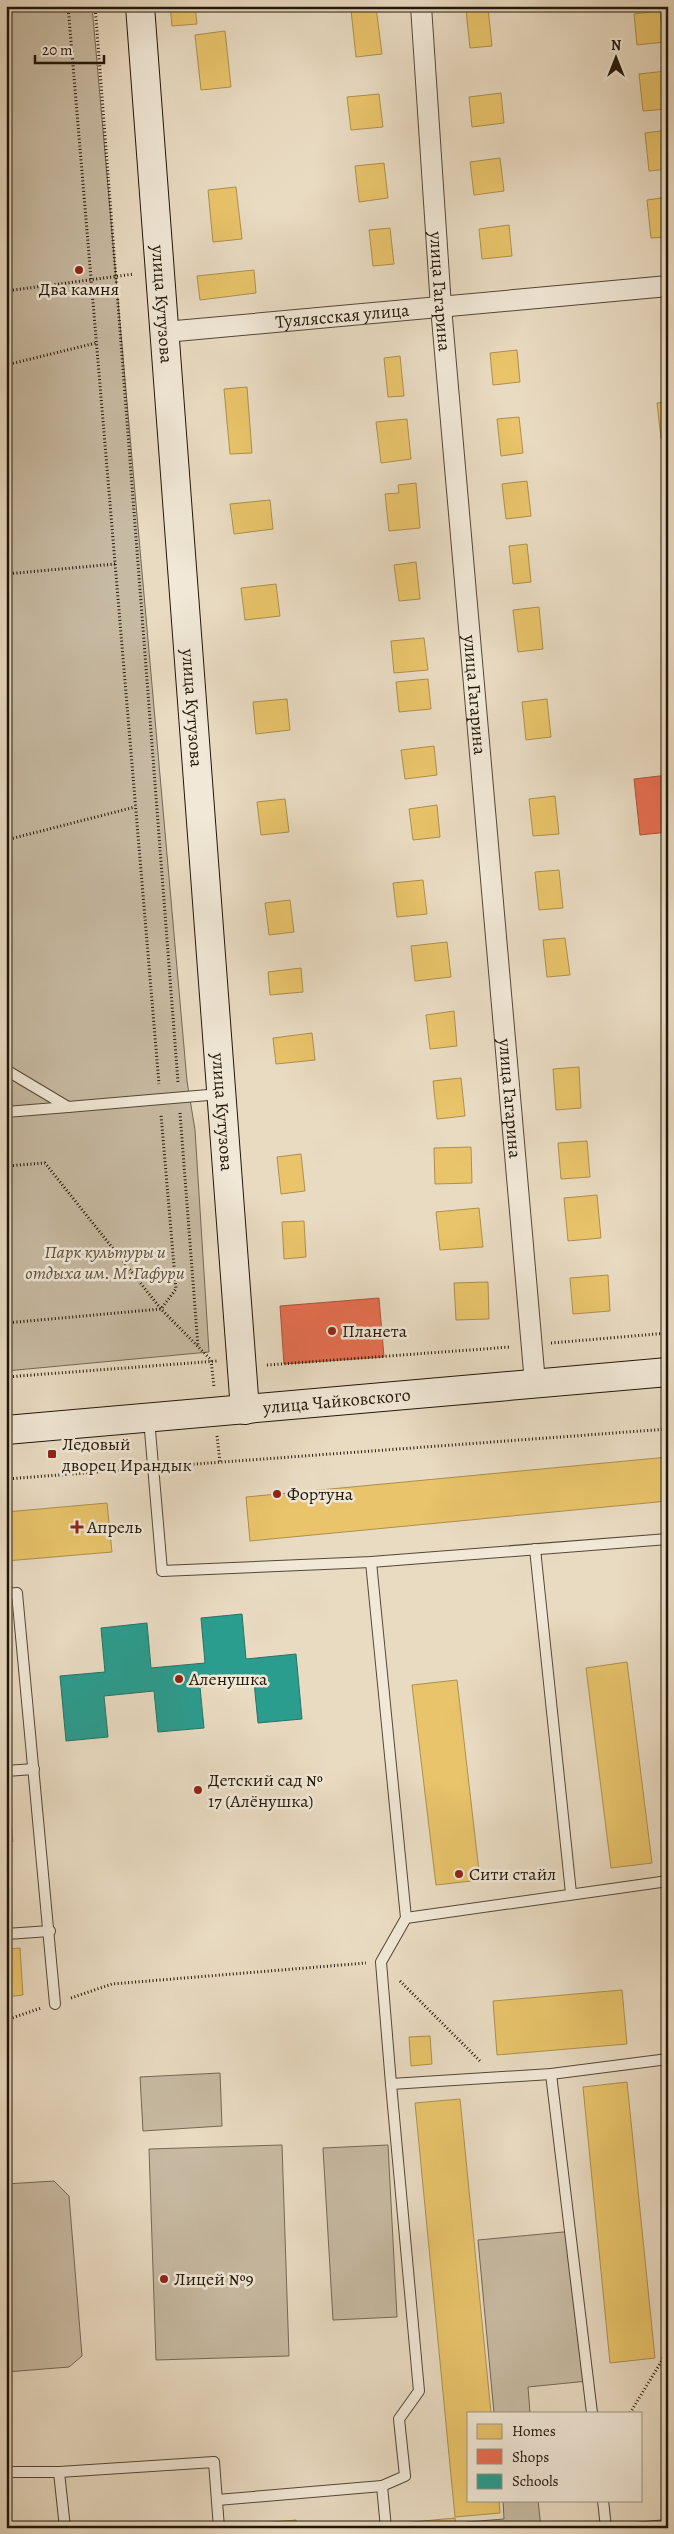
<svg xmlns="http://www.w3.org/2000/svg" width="674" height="2534" font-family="Alegreya,serif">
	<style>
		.green { fill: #c7baa2; stroke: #746855 }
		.homes { fill: #e9c46a; stroke: #ad904d }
		.shops { fill: #e76f51; stroke: #ac543b }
		.schools { fill: #2a9d8f; stroke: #277466 }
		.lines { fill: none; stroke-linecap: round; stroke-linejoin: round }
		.service-casing { stroke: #534736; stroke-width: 12 }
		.minor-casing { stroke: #534736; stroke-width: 22 }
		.secondary-casing { stroke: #211608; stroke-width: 30 }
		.path { stroke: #211608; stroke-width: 3; stroke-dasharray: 1 2.5; stroke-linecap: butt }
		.service { stroke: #f1e8d7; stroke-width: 10 }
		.minor { stroke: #f1e8d7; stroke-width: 20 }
		.secondary { stroke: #f1e8d7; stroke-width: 28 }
		.poi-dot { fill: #8f2418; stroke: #f1e8d7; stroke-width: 2 }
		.labels { text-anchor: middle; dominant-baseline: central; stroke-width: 5; stroke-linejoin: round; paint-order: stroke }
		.poi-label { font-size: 18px; fill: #211608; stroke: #f1e8d7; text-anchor: start }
		.street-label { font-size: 18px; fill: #211608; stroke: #f1e8d7 }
		.park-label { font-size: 18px; font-style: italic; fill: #5b4f3e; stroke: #f1e8d7 }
	</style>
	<rect width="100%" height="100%" fill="#e9dbc2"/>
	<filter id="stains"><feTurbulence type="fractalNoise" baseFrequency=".004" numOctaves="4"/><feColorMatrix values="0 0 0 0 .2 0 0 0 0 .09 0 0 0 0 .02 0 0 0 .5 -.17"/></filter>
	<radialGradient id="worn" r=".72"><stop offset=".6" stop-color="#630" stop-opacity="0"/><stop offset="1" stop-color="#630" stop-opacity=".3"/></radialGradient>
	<g class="green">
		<polygon points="6,6 92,6 187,1081 195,1130 209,1352 6,1371"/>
		<polygon points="220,2073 222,2126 143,2131 140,2077"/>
		<polygon points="282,2145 289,2356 156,2360 149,2149"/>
		<polygon points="388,2145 397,2317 333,2320 323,2148"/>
		<polygon points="54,2181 69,2196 82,2356 69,2367 6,2372 6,2184"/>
		<polygon points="574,2231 588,2381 528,2387 530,2413 494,2413 478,2240"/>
		<polygon points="503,2500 538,2500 541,2528 466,2528 466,2522 504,2519"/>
	</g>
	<g class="homes">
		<polygon points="170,6 195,6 197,24 172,26"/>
		<polygon points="376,7 382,54 356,57 351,10"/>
		<polygon points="488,8 492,46 470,48 466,10"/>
		<polygon points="660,11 664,42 637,45 634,14"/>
		<polygon points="225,31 231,87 201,90 195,35"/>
		<polygon points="666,71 668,109 643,111 639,74"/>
		<polygon points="501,93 504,123 472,127 469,97"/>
		<polygon points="379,94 383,127 351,130 347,97"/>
		<polygon points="668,130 668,169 649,171 645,133"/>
		<polygon points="500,158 504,191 474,195 470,162"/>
		<polygon points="384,163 388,198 359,202 355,166"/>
		<polygon points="236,187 242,239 213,242 208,190"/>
		<polygon points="668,197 668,237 651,238 647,200"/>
		<polygon points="509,225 512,256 482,259 479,229"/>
		<polygon points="390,228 394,264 373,266 369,230"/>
		<polygon points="254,270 256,293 200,300 197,276"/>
		<polygon points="668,327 668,366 667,366 662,328"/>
		<polygon points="517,350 520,382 493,385 490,353"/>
		<polygon points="400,356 404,396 388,397 384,358"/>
		<polygon points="247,387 252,453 230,454 224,389"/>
		<polygon points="668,402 668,437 661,438 657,403"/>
		<polygon points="519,417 523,453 501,456 497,419"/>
		<polygon points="407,419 411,459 381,463 376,422"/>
		<polygon points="527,481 531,516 506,519 502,484"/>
		<polygon points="416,483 420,528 389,531 385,494 399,493 398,485"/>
		<polygon points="270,500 273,529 234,534 230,504"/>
		<polygon points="527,544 531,582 513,584 509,546"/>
		<polygon points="416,562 420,599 399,601 394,565"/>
		<polygon points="276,584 280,616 245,620 241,588"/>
		<polygon points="539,607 543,649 518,652 513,610"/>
		<polygon points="424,638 428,670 394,673 391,641"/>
		<polygon points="428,679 431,709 399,712 396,682"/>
		<polygon points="287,699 290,730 256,734 253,702"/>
		<polygon points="547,699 551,737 526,740 522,702"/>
		<polygon points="434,746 437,775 405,779 401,750"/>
		<polygon points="555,796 559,834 533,836 529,799"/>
		<polygon points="285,799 289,832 261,835 257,802"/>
		<polygon points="437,805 440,837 413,840 409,809"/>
		<polygon points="559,870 563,908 539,910 535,872"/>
		<polygon points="423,880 427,914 397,917 393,883"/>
		<polygon points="290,900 294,932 269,935 265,903"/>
		<polygon points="565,938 570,975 547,977 543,940"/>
		<polygon points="447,942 451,977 415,981 411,946"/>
		<polygon points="301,968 303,992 270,995 268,972"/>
		<polygon points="454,1011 457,1046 430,1049 426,1015"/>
		<polygon points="312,1033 315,1060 276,1064 273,1038"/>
		<polygon points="579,1067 581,1108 556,1110 553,1069"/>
		<polygon points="461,1078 465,1116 437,1119 433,1081"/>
		<polygon points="587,1141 590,1177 561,1179 558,1143"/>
		<polygon points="471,1147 472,1183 435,1184 434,1148"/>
		<polygon points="301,1154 305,1191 281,1194 277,1157"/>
		<polygon points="597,1195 601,1238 568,1241 564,1198"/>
		<polygon points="479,1208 483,1247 440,1250 436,1212"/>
		<polygon points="304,1221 306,1257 284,1259 282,1222"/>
		<polygon points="608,1275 610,1311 573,1314 570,1278"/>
		<polygon points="488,1282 489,1319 456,1320 454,1283"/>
		<polygon points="668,1457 668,1501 250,1541 246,1497"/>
		<polygon points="107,1503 112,1552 6,1561 6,1512"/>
		<polygon points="627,1662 652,1863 611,1868 586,1668"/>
		<polygon points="457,1680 480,1880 436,1885 412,1685"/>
		<polygon points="6,1797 9,1797 13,1842 6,1842"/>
		<polygon points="20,1948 23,1995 6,1997 6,1949"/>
		<polygon points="622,1990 627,2044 497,2055 493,2001"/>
		<polygon points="430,2036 432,2064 411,2066 409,2037"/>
		<polygon points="627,2082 655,2358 610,2363 583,2087"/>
		<polygon points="460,2099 491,2413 468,2413 468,2500 499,2500 500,2513 455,2517 415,2103"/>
		<polygon points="455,2518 456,2528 412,2528 412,2522"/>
		<polygon points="296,2520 296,2528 252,2528 251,2524"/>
	</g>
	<g class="shops">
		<polygon points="668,775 668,832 640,835 634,779"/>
		<polygon points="379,1298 384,1357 284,1364 280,1306"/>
	</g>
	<polygon class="schools" points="242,1614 246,1659 296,1654 302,1719 258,1723 254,1682 200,1687 204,1728 158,1732 154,1691 104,1696 108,1737 66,1741 60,1676 105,1672 101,1628 147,1623 151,1668 205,1663 201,1618"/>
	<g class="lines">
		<g class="service-casing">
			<g id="service">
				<polyline points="6,1070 68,1107 220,1094"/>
				<polyline points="6,1112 68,1107"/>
				<polyline points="149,1419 162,1571 371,1562 668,1539"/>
				<polyline points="535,1549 571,1893"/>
				<polyline points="371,1562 406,1918 381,1962 391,2084"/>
				<polyline points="6,1594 17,1593 55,2004"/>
				<polyline points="6,1771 34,1769"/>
				<polyline points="406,1918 668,1881"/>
				<polyline points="6,1934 50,1931"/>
				<polyline points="551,2074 592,2413"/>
				<polyline points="6,2472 59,2472 214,2462 219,2528"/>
				<polyline points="59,2472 65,2528"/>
				<polyline points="217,2500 382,2486"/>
				<polyline points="603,2500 606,2528"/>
				<polyline points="386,2528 382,2486 405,2476 399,2419 419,2391 391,2084 551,2074 668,2059"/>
				<polyline points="634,2528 668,2525"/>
			</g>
		</g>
		<g class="minor-casing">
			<g id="minor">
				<path id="s1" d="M421,6L441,307L535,1383"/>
				<path id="s2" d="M165,332L668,286"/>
			</g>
		</g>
		<g class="secondary-casing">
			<g id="secondary">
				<path id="s3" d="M140,6L245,1410"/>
				<path id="s4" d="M6,1430L668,1372"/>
			</g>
		</g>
		<g class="path">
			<polyline points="68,6 159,1084"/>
			<polyline points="95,6 178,1082"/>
			<polyline points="6,291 134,274"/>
			<polyline points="6,365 96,343"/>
			<polyline points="6,574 115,564"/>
			<polyline points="6,840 135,807"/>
			<polyline points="180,1113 198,1347"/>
			<polyline points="6,1166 45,1163 161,1309 211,1360 214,1387"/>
			<polyline points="6,1323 161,1309 176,1289 161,1115"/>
			<polyline points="551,1343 668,1333"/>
			<polyline points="267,1365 510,1347"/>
			<polyline points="6,1377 217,1361"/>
			<polyline points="217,1436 220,1462"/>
			<polyline points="169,1466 668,1429"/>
			<polyline points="6,1479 138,1469"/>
			<polyline points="400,1981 480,2061"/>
			<polyline points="71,1998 112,1984 366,1963"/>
			<polyline points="6,2020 41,2008"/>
			<polyline points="630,2413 661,2362 668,2344"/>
		</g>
		<use href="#service" class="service"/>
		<use href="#minor" class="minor"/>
		<use href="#secondary" class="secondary"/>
	</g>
	<g class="poi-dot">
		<circle cx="79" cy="270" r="5"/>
		<circle cx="332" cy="1331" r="5"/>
		<rect x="47" y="1449" width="10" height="10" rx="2.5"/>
		<circle cx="277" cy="1494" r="5"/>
		<path d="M74.5 1519.5h5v5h5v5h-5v5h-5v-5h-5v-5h5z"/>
		<circle cx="179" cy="1679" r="5"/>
		<circle cx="198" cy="1790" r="5"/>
		<circle cx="459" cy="1874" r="5"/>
		<circle cx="164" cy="2279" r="5"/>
	</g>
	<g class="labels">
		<g class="poi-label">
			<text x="79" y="289" text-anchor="middle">Два камня</text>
			<text x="342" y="1331">Планета</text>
			<text x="62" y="1444">Ледовый<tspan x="62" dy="21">дворец Ирандык</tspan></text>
			<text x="287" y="1494">Фортуна</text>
			<text x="87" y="1527">Апрель</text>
			<text x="189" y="1679">Аленушка</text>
			<text x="208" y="1780">Детский сад №<tspan x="208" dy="21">17 (Алёнушка)</tspan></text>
			<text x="469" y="1874">Сити стайл</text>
			<text x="174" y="2279">Лицей №9</text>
		</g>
		<g class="street-label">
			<text stroke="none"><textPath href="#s1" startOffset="286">улица Гагарина</textPath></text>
			<text stroke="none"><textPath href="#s3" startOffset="299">улица Кутузова</textPath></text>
			<text stroke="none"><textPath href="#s2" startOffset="178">Туялясская улица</textPath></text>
			<text stroke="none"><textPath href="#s1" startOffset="691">улица Гагарина</textPath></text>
			<text stroke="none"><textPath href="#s3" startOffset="704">улица Кутузова</textPath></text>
			<text stroke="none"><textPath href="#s1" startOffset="1096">улица Гагарина</textPath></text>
			<text stroke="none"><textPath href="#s3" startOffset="1109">улица Кутузова</textPath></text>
			<text stroke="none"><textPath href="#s4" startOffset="332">улица Чайковского</textPath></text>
		</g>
		<g class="park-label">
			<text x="105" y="1252">Парк культуры и<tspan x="105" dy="21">отдыха им. М.Гафури</tspan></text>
		</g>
	</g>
	<rect width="674" height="2534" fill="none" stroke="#e9dbc2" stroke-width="25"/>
	<rect x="8" y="8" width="659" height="2519" fill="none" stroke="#211608" stroke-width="2.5"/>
	<rect x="12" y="12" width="649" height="2509" fill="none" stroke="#211608"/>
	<rect x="467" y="2412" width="175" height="90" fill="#f1e8d7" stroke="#9e9484"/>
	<rect x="477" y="2424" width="25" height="15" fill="#e9c46a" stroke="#9e9484"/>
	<text x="512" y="2436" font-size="15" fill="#211608">Homes</text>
	<rect x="477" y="2449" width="25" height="15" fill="#e76f51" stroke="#9e9484"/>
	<text x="512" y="2462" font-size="15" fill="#211608">Shops</text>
	<rect x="477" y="2474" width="25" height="15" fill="#2a9d8f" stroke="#9e9484"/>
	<text x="512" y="2486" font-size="15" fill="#211608">Schools</text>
	<g transform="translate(616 58)" stroke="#f1e8d7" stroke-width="4" paint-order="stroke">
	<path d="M0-4L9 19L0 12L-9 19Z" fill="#211608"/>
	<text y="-8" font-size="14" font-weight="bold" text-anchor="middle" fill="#211608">N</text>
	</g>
	<path d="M35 55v8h69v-8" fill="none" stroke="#211608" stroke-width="2.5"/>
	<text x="42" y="55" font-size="15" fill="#211608" stroke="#f1e8d7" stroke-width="4" paint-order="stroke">20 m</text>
	<rect width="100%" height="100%" filter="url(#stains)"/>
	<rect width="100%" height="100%" fill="url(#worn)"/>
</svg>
